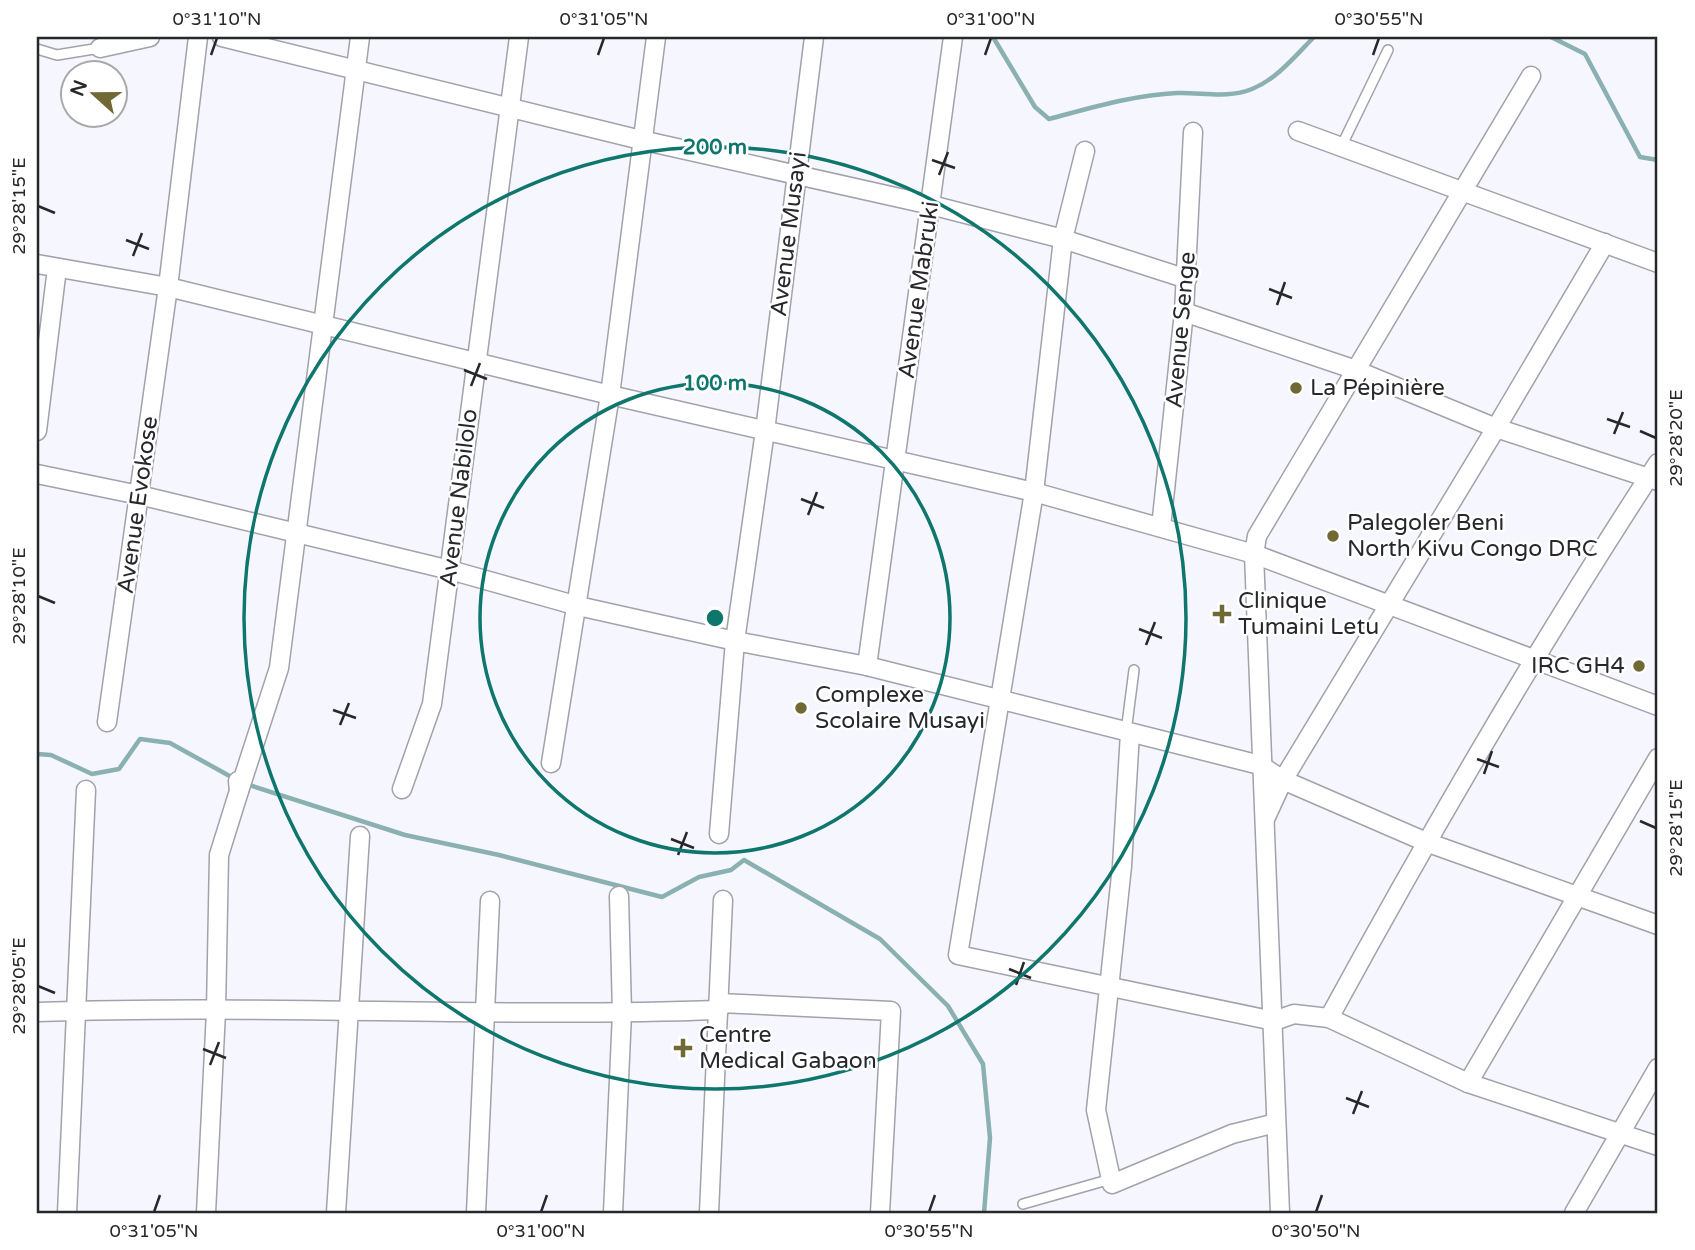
<svg xmlns="http://www.w3.org/2000/svg" width="1695" height="1250" font-family="'Varela Round',sans-serif">
	<style>
		.lines { fill: none; stroke-linecap: round; stroke-linejoin: round }
		.stream { stroke: #8bb0b2; stroke-width: 4.5 }
		.service-casing { stroke: #a1a2aa; stroke-width: 12 }
		.minor-casing { stroke: #a1a2aa; stroke-width: 21 }
		.service { stroke: #fff; stroke-width: 9 }
		.minor { stroke: #fff; stroke-width: 18 }
		.ticks { fill: none; stroke: #27282b; stroke-width: 2.5 }
		.ring { fill: none; stroke: #0f766e; stroke-width: 3.5 }
		.poi-dot { fill: #706835; stroke: #fff; stroke-width: 2.5 }
		.labels { text-anchor: middle; dominant-baseline: central; stroke-width: 5; stroke-linejoin: round; paint-order: stroke }
		.street-label { font-size: 23px; fill: #27282b; stroke: #fff }
		.poi-label { font-size: 23px; fill: #27282b; stroke: #fff; text-anchor: start }
		.centre { fill: #0f766e; stroke: #fff; stroke-width: 3.5 }
		.ring-label { font-size: 21px; text-anchor: middle; font-weight: bold; fill: #0f766e; stroke: #fff; stroke-width: 5; stroke-linejoin: round; paint-order: stroke }
		.neatline { fill: none; stroke: #27282b; stroke-width: 2.5 }
		.ticks-label { font-size: 18px; text-anchor: middle; fill: #27282b }
	</style>
	<rect width="100%" height="100%" fill="#f5f6fe"/>
	<g class="lines">
		<g class="stream">
			<path d="M993,37L1035,107L1049,119C1091,108 1133,95 1177,93C1201,92 1228,99 1252,89C1277,79 1296,55 1314,37"/>
			<polyline points="1551,37 1585,54 1640,157 1658,160"/>
			<polyline points="37,754 51,755 92,774 119,769 140,739 170,743 235,779"/>
			<polyline points="246,784 405,835 499,855 662,897 699,877 731,870 744,860 880,939 948,1006 983,1064 990,1138 984,1213"/>
		</g>
		<g class="service-casing">
			<g id="service">
				<polyline points="37,49 57,55 100,48"/>
				<polyline points="1341,147 1388,50"/>
				<polyline points="1126,732 1134,670"/>
				<polyline points="1023,1204 1111,1179"/>
			</g>
		</g>
		<g class="minor-casing">
			<g id="minor">
				<polyline points="222,37 641,140 931,205 1063,239 1187,279"/>
				<polyline points="100,48 150,37"/>
				<polyline points="1298,131 1658,263"/>
				<polyline points="1085,151 1063,239 1034,492 958,955 1274,1021 1294,1014 1329,1018 1468,1083 1658,1146"/>
				<polyline points="37,264 168,287 610,395 1034,492 1254,554 1658,706"/>
				<polyline points="1184,312 1353,369 1496,428 1658,481"/>
				<polyline points="37,431 57,268"/>
				<polyline points="37,474 139,495 450,570 578,606 735,641 867,666 1260,765 1283,780 1426,842 1658,925"/>
				<polyline points="1161,527 1184,312 1193,132"/>
				<polyline points="867,666 953,37"/>
				<polyline points="107,722 168,287 198,37"/>
				<polyline points="1130,733 1122,866 1096,1110 1112,1184 1232,1134 1276,1123"/>
				<polyline points="551,763 610,395 656,37"/>
				<polyline points="402,789 432,704 519,37"/>
				<polyline points="239,791 279,668 360,37"/>
				<polyline points="1265,819 1283,780 1496,428 1605,243"/>
				<polyline points="719,834 735,641 765,431 814,37"/>
				<polyline points="719,1003 891,1011 880,1213"/>
				<path d="M37,1012C264,1004 492,1018 719,1010"/>
				<path d="M1329,1018C1432,829 1540,643 1658,463"/>
				<polyline points="1468,1083 1658,758"/>
				<polyline points="67,1213 86,790"/>
				<polyline points="206,1213 216,1011 219,855 239,791 238,781"/>
				<polyline points="336,1213 360,836"/>
				<polyline points="476,1213 490,901"/>
				<polyline points="613,1213 622,1013 619,896"/>
				<polyline points="709,1213 723,900"/>
				<polyline points="1280,1213 1254,554 1257,536 1531,76"/>
				<polyline points="1574,1213 1658,1068"/>
			</g>
		</g>
		<use href="#service" class="service"/>
		<use href="#minor" class="minor"/>
	</g>
	<path class="ticks" d="M211,55L217,38M598,55L604,38M985,55L991,38M1373,55L1379,38M932,160L955,168M939,175L948,152M38,206L55,213M126,240L149,249M133,256L142,233M1269,289L1292,298M1277,305L1285,282M464,370L487,379M471,386L480,363M1607,419L1630,427M1640,431L1656,438M1614,434L1623,412M801,499L824,508M808,515L817,492M38,596L55,603M1139,629L1162,638M1146,645L1155,622M333,710L356,718M340,725L349,703M1477,759L1499,767M1484,774L1492,751M1640,821L1656,828M671,839L694,848M678,855L687,832M1009,969L1031,978M1016,985L1024,962M38,986L55,993M203,1049L226,1058M210,1065L219,1042M1346,1098L1369,1107M1353,1114L1362,1091M154,1212L160,1195M541,1212L547,1195M929,1212L935,1195M1316,1212L1322,1195"/>
	<g class="ring">
		<circle cx="715" cy="618" r="235"/>
		<circle cx="715" cy="618" r="471"/>
	</g>
	<g class="poi-dot">
		<circle cx="1296" cy="388" r="7"/>
		<circle cx="1333" cy="536" r="7"/>
		<path d="M1218.5 603.5h7v7h7v7h-7v7h-7v-7h-7v-7h7z"/>
		<circle cx="1639" cy="666" r="7"/>
		<circle cx="801" cy="708" r="7"/>
		<path d="M679.5 1037.5h7v7h7v7h-7v7h-7v-7h-7v-7h7z"/>
	</g>
	<g class="labels">
		<g class="street-label">
			<text transform="translate(789 234) rotate(-83)">Avenue Musayi</text>
			<text transform="translate(919 290) rotate(-82)">Avenue Mabruki</text>
			<text transform="translate(1181 330) rotate(-85)">Avenue Senge</text>
			<text transform="translate(459 498) rotate(-83)">Avenue Nabilolo</text>
			<text transform="translate(138 505) rotate(-82)">Avenue Evokose</text>
		</g>
		<g class="poi-label">
			<text x="1310" y="388">La Pépinière</text>
			<text x="1347" y="523">Palegoler Beni<tspan x="1347" dy="26">North Kivu Congo DRC</tspan></text>
			<text x="1238" y="601">Clinique<tspan x="1238" dy="26">Tumaini Letu</tspan></text>
			<text x="1625" y="666" text-anchor="end">IRC GH4</text>
			<text x="815" y="695">Complexe<tspan x="815" dy="26">Scolaire Musayi</tspan></text>
			<text x="699" y="1035">Centre<tspan x="699" dy="26">Medical Gabaon</tspan></text>
		</g>
	</g>
	<circle cx="715" cy="618" r="10" class="centre"/>
	<g class="ring-label">
		<text x="715" y="154">200 m</text>
		<text x="715" y="390">100 m</text>
	</g>
	<rect width="1695" height="1250" fill="none" stroke="#ffffff" stroke-width="77"/>
	<g transform="translate(94 94) rotate(291)"><circle r="33" fill="#ffffff" stroke="#a9a9aa" stroke-width="2"/>
	<path d="M0-5L12 26L0 18L-12 26Z" fill="#706835"/>
	<text y="-10" font-size="19" font-weight="bold" text-anchor="middle" fill="#27282b">N</text>
	</g>
	<rect x="38" y="38" width="1618" height="1174" class="neatline"/>
	<g class="ticks-label">
		<text x="217" y="25">0°31'10"N</text>
		<text x="604" y="25">0°31'05"N</text>
		<text x="991" y="25">0°31'00"N</text>
		<text x="1379" y="25">0°30'55"N</text>
		<text transform="translate(19 206) rotate(-90)" y="6">29°28'15"E</text>
		<text transform="translate(1676 438) rotate(-90)" y="6">29°28'20"E</text>
		<text transform="translate(19 596) rotate(-90)" y="6">29°28'10"E</text>
		<text transform="translate(1676 828) rotate(-90)" y="6">29°28'15"E</text>
		<text transform="translate(19 986) rotate(-90)" y="6">29°28'05"E</text>
		<text x="154" y="1237">0°31'05"N</text>
		<text x="541" y="1237">0°31'00"N</text>
		<text x="929" y="1237">0°30'55"N</text>
		<text x="1316" y="1237">0°30'50"N</text>
	</g>
</svg>
